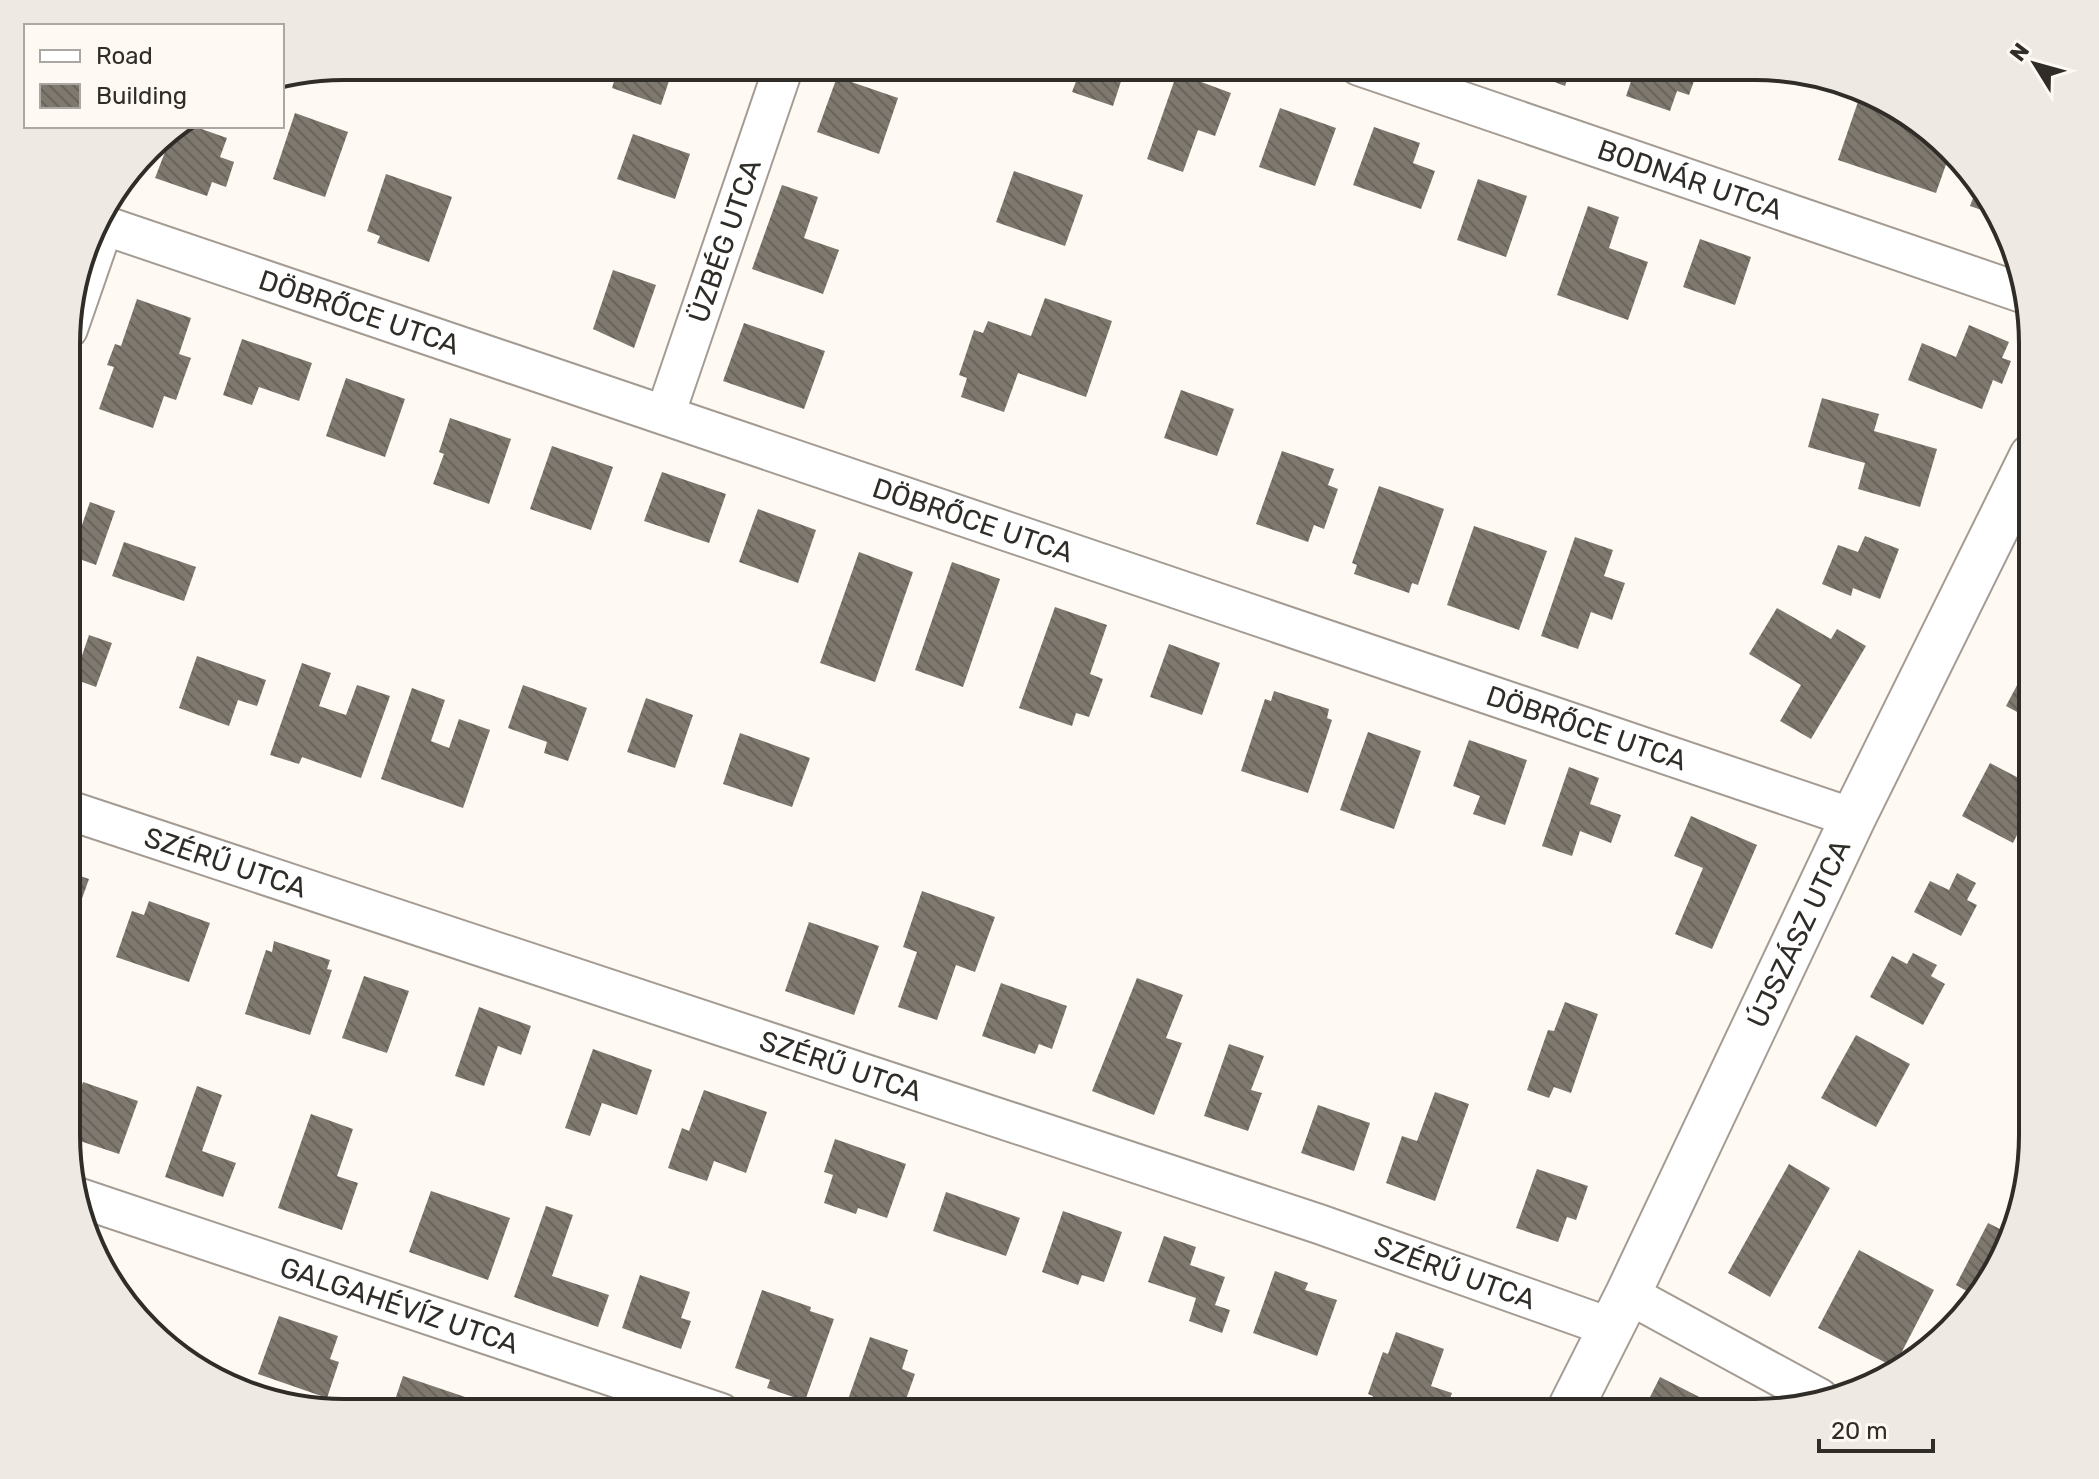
<svg xmlns="http://www.w3.org/2000/svg" width="2099" height="1479" font-family="Rubik,sans-serif">
	<style>
		.building { fill: url(#building-back-hatch) }
		.lines { fill: none; stroke-linecap: round; stroke-linejoin: round }
		.street-casing { stroke: #a49c93; stroke-width: 42 }
		.secondary-casing { stroke: #a49c93; stroke-width: 48 }
		.street { stroke: #fff; stroke-width: 38 }
		.secondary { stroke: #fff; stroke-width: 44 }
		.labels { text-anchor: middle; dominant-baseline: central; stroke-width: 6; stroke-linejoin: round; paint-order: stroke }
		.street-label { font-size: 28px; fill: #302d29; stroke: #fef9f3 }
		.rim { fill: none; stroke: #302d29; stroke-width: 4 }
	</style>
	<defs>
		<pattern id="building-back-hatch" width="6" height="6" patternUnits="userSpaceOnUse" patternTransform="scale(2)"><rect width="6" height="6" fill="#7f786f"/><path d="M-1 5l2 2M0 0l6 6M5-1l2 2" fill="none" stroke="#68635b"/></pattern>
	</defs>
	<rect width="100%" height="100%" fill="#fef9f3"/>
	<g class="building">
		<polygon points="619,66 674,66 661,105 612,88"/>
		<polygon points="1126,66 1113,106 1072,92 1078,76 1051,67"/>
		<polygon points="1512,66 1572,66 1565,86"/>
		<polygon points="1636,67 1699,67 1689,95 1677,91 1670,111 1626,96"/>
		<polygon points="1761,67 1773,67 1829,78 1827,86"/>
		<polygon points="1177,73 1231,93 1215,136 1198,130 1183,172 1147,159"/>
		<polygon points="837,77 898,98 879,154 817,132"/>
		<polygon points="1861,93 1924,123 1950,153 1936,193 1838,160"/>
		<polygon points="1280,108 1336,128 1315,186 1259,167"/>
		<polygon points="295,113 348,132 325,197 273,179"/>
		<polygon points="175,126 193,126 227,138 220,157 234,162 226,187 212,182 207,196 155,178"/>
		<polygon points="1374,127 1420,143 1413,163 1435,171 1421,209 1353,185"/>
		<polygon points="633,134 690,154 675,199 617,179"/>
		<polygon points="1014,171 1083,195 1065,246 996,222"/>
		<polygon points="386,174 452,197 429,262 377,243 380,236 367,231"/>
		<polygon points="1478,179 1527,196 1506,257 1457,240"/>
		<polygon points="782,185 818,197 804,238 839,250 823,294 752,269"/>
		<polygon points="1978,185 1996,205 1999,216 1970,206"/>
		<polygon points="1588,206 1619,217 1609,248 1648,262 1628,320 1557,295"/>
		<polygon points="1700,239 1751,257 1735,305 1683,287"/>
		<polygon points="613,270 656,285 634,348 593,329"/>
		<polygon points="1045,298 1112,321 1086,397 1018,373 1004,412 961,397 967,378 959,375 974,330 983,333 988,321 1031,336"/>
		<polygon points="137,299 191,318 179,354 191,358 176,400 164,396 153,428 99,409 114,367 107,365 115,344 121,346"/>
		<polygon points="744,323 825,351 804,409 723,381"/>
		<polygon points="1969,325 2009,342 2002,358 2011,361 2002,384 1993,380 1982,409 1908,380 1922,343 1956,357"/>
		<polygon points="242,339 312,363 299,401 259,387 252,405 223,395"/>
		<polygon points="346,378 405,399 385,457 326,436"/>
		<polygon points="1181,390 1234,409 1217,456 1164,438"/>
		<polygon points="1822,398 1879,414 1874,431 1937,449 1920,507 1858,489 1865,463 1808,447"/>
		<polygon points="450,418 511,439 489,504 433,484 444,454 439,452"/>
		<polygon points="552,446 613,467 591,530 530,509"/>
		<polygon points="1282,451 1334,469 1328,485 1338,489 1324,529 1314,525 1308,542 1256,524"/>
		<polygon points="662,472 726,494 709,543 644,521"/>
		<polygon points="1379,486 1444,509 1418,585 1412,583 1409,593 1354,574 1357,565 1352,563"/>
		<polygon points="90,502 115,511 96,565 71,556"/>
		<polygon points="758,509 816,530 798,583 739,562"/>
		<polygon points="1474,526 1547,551 1519,630 1447,605"/>
		<polygon points="1865,536 1899,549 1880,599 1853,588 1851,596 1822,584 1838,545 1858,552"/>
		<polygon points="1575,537 1613,550 1604,576 1625,583 1612,620 1591,612 1578,649 1541,636"/>
		<polygon points="124,542 196,567 184,601 112,576"/>
		<polygon points="859,552 913,572 875,682 820,663"/>
		<polygon points="952,562 1000,579 963,687 915,670"/>
		<polygon points="1055,607 1107,625 1090,674 1103,679 1089,717 1076,713 1072,726 1019,708"/>
		<polygon points="1777,608 1831,639 1837,629 1866,646 1811,739 1780,721 1801,685 1749,654"/>
		<polygon points="89,635 112,643 96,687 74,679"/>
		<polygon points="1169,644 1220,663 1202,715 1150,697"/>
		<polygon points="197,656 266,680 257,706 238,700 229,726 179,708"/>
		<polygon points="2032,657 2032,720 2006,706"/>
		<polygon points="302,663 331,673 319,706 346,715 357,685 390,696 361,778 302,757 299,764 270,755"/>
		<polygon points="523,685 587,708 568,761 544,753 547,742 508,728"/>
		<polygon points="412,688 445,700 431,741 449,748 459,719 490,730 463,808 381,779"/>
		<polygon points="1274,691 1329,709 1327,718 1332,720 1308,793 1241,771 1265,699 1271,701"/>
		<polygon points="646,698 693,715 675,768 627,752"/>
		<polygon points="1368,732 1421,751 1394,829 1340,810"/>
		<polygon points="740,733 810,758 792,807 723,784"/>
		<polygon points="1469,740 1527,760 1505,825 1473,814 1480,796 1453,786"/>
		<polygon points="1990,763 2032,785 2032,805 2013,843 1962,816"/>
		<polygon points="1569,767 1599,778 1590,804 1621,815 1611,843 1580,831 1572,856 1542,846"/>
		<polygon points="1691,816 1757,845 1712,949 1675,934 1703,868 1674,856"/>
		<polygon points="68,872 89,879 69,935 68,935"/>
		<polygon points="1957,873 1976,883 1967,900 1977,905 1961,936 1914,912 1930,881 1949,890"/>
		<polygon points="922,891 995,917 975,972 956,965 937,1020 898,1007 917,952 903,947"/>
		<polygon points="149,901 210,923 189,982 116,957 132,911 144,915"/>
		<polygon points="809,922 879,946 854,1015 785,991"/>
		<polygon points="274,941 330,960 327,969 332,970 310,1035 245,1014 266,950 272,952"/>
		<polygon points="1913,953 1937,965 1931,976 1945,984 1923,1025 1870,997 1892,956 1907,964"/>
		<polygon points="364,976 409,991 387,1053 342,1038"/>
		<polygon points="1137,978 1183,995 1166,1038 1182,1043 1154,1115 1092,1091"/>
		<polygon points="1001,983 1067,1006 1052,1049 1039,1044 1035,1054 982,1036"/>
		<polygon points="1565,1002 1598,1014 1571,1093 1554,1087 1549,1098 1527,1090 1548,1030 1554,1031"/>
		<polygon points="479,1007 531,1026 521,1055 498,1046 484,1086 455,1076"/>
		<polygon points="1856,1035 1910,1064 1876,1127 1821,1098"/>
		<polygon points="1229,1044 1264,1056 1251,1090 1262,1093 1248,1131 1204,1116"/>
		<polygon points="593,1049 652,1070 637,1115 602,1103 590,1136 565,1128"/>
		<polygon points="83,1082 138,1101 119,1154 68,1137 68,1124"/>
		<polygon points="197,1086 222,1095 202,1151 236,1163 223,1197 165,1177"/>
		<polygon points="704,1090 767,1112 746,1173 714,1161 707,1181 668,1168 682,1128 689,1131"/>
		<polygon points="1435,1092 1469,1104 1435,1201 1386,1183 1402,1136 1417,1141"/>
		<polygon points="1318,1105 1370,1123 1354,1171 1301,1153"/>
		<polygon points="311,1114 353,1129 337,1176 358,1183 342,1230 278,1208"/>
		<polygon points="835,1139 906,1164 887,1218 858,1208 856,1214 824,1203 833,1175 824,1172"/>
		<polygon points="1789,1164 1830,1188 1770,1297 1728,1273"/>
		<polygon points="1537,1169 1588,1186 1576,1220 1567,1217 1558,1242 1516,1228"/>
		<polygon points="431,1191 510,1218 488,1280 409,1252"/>
		<polygon points="946,1192 1020,1218 1006,1256 933,1231"/>
		<polygon points="546,1206 573,1215 552,1276 609,1295 598,1327 514,1297"/>
		<polygon points="1063,1211 1122,1232 1104,1282 1082,1275 1078,1285 1042,1272"/>
		<polygon points="1988,1223 2012,1235 1979,1298 1956,1285"/>
		<polygon points="1164,1236 1196,1247 1190,1265 1225,1277 1215,1305 1230,1310 1222,1333 1189,1321 1196,1298 1148,1282"/>
		<polygon points="1859,1250 1934,1290 1894,1367 1818,1328"/>
		<polygon points="1275,1271 1308,1283 1305,1290 1337,1300 1317,1356 1253,1333"/>
		<polygon points="640,1275 690,1292 681,1318 691,1321 681,1349 622,1328"/>
		<polygon points="762,1290 811,1307 810,1311 834,1319 805,1401 767,1388 770,1380 735,1368"/>
		<polygon points="279,1316 338,1336 330,1359 339,1362 327,1398 258,1374"/>
		<polygon points="1396,1332 1444,1349 1431,1386 1452,1393 1445,1413 1367,1413 1373,1396 1368,1394 1383,1352 1388,1354"/>
		<polygon points="870,1337 908,1350 902,1369 915,1374 904,1405 891,1401 887,1413 859,1413 845,1408"/>
		<polygon points="403,1376 477,1401 473,1412 391,1412"/>
		<polygon points="1660,1377 1731,1413 1642,1413"/>
	</g>
	<g class="lines">
		<g class="street-casing">
			<g id="street">
				<path id="s1" d="M1359,66L2022,293"/>
				<path id="s2" d="M94,222L1853,818"/>
				<polyline points="68,329 104,225"/>
				<path id="s3" d="M665,415L784,66"/>
				<path id="s4" d="M68,810L1319,1224L1612,1328"/>
				<path id="s5" d="M77,1197L721,1413"/>
				<polyline points="1628,1294 1819,1398"/>
			</g>
		</g>
		<g class="secondary-casing">
			<g id="secondary">
				<path id="s6" d="M1568,1413L1628,1294L1853,818L2032,456"/>
			</g>
		</g>
		<use href="#street" class="street"/>
		<use href="#secondary" class="secondary"/>
	</g>
	<g class="labels">
		<g class="street-label">
			<text stroke="none"><textPath href="#s1" startOffset="350">BODNÁR UTCA</textPath></text>
			<text stroke="none"><textPath href="#s3" startOffset="184">ÜZBÉG UTCA</textPath></text>
			<text stroke="none"><textPath href="#s2" startOffset="280">DÖBRŐCE UTCA</textPath></text>
			<text stroke="none"><textPath href="#s2" startOffset="928">DÖBRŐCE UTCA</textPath></text>
			<text stroke="none"><textPath href="#s2" startOffset="1576">DÖBRŐCE UTCA</textPath></text>
			<text stroke="none"><textPath href="#s4" startOffset="166">SZÉRŰ UTCA</textPath></text>
			<text stroke="none"><textPath href="#s6" startOffset="532">ÚJSZÁSZ UTCA</textPath></text>
			<text stroke="none"><textPath href="#s4" startOffset="814">SZÉRŰ UTCA</textPath></text>
			<text stroke="none"><textPath href="#s4" startOffset="1462">SZÉRŰ UTCA</textPath></text>
			<text stroke="none"><textPath href="#s5" startOffset="340">GALGAHÉVÍZ UTCA</textPath></text>
		</g>
	</g>
	<path d="M0 0H2099V1479H0ZM344 80H1755A264 264 0 0 1 2019 344V1135A264 264 0 0 1 1755 1399H344A264 264 0 0 1 80 1135V344A264 264 0 0 1 344 80Z" fill="#eee9e3" fill-rule="evenodd"/>
	<path class="rim" d="M344 80H1755A264 264 0 0 1 2019 344V1135A264 264 0 0 1 1755 1399H344A264 264 0 0 1 80 1135V344A264 264 0 0 1 344 80Z"/>
	<rect x="24" y="24" width="260" height="104" fill="#fef9f3" stroke="#aca7a2" stroke-width="2"/>
	<rect x="40" y="50" width="40" height="12" fill="#ffffff" stroke="#aca7a2" stroke-width="2"/>
	<text x="96" y="64" font-size="24" fill="#302d29">Road</text>
	<rect x="40" y="84" width="40" height="24" fill="url(#building-back-hatch)" stroke="#aca7a2" stroke-width="2"/>
	<text x="96" y="104" font-size="24" fill="#302d29">Building</text>
	<g transform="translate(2035 64) rotate(307)" stroke="#fef9f3" stroke-width="6" paint-order="stroke">
	<path d="M0-6L14 30L0 20L-14 30Z" fill="#302d29"/>
	<text y="-12" font-size="22" font-weight="bold" text-anchor="middle" fill="#302d29">N</text>
	</g>
	<path d="M1819 1439v12h114v-12" fill="none" stroke="#302d29" stroke-width="4"/>
	<text x="1831" y="1439" font-size="24" fill="#302d29" stroke="#fef9f3" stroke-width="6" paint-order="stroke">20 m</text>
</svg>
